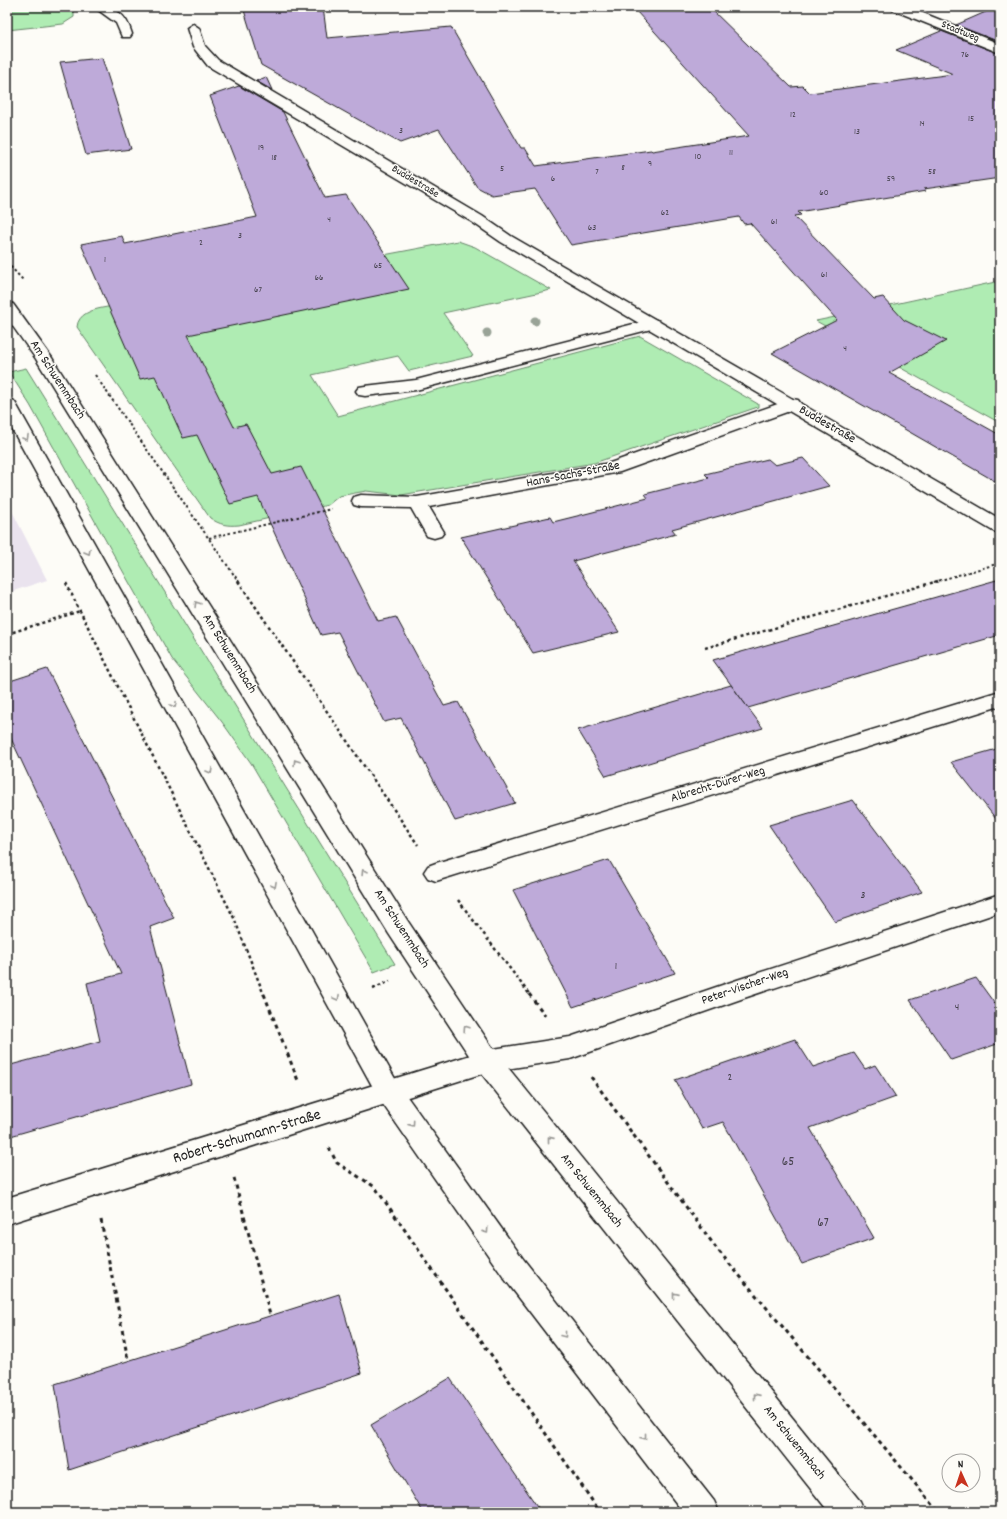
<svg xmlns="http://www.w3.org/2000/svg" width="1007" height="1519" font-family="Dekko,sans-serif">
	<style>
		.built { fill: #eae3ee }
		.green { fill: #afecb3; stroke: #668468 }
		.building { fill: #beaad9; stroke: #1c1c1c }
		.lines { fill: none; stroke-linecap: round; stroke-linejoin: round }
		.service-casing { stroke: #1c1c1c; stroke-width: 3 }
		.minor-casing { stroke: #1c1c1c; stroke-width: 3 }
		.tertiary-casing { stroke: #1c1c1c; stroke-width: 3 }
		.secondary-casing { stroke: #1c1c1c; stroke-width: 3 }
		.path-far2 { stroke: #1c1c1c; stroke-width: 2; stroke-dasharray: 2.5 2.5; stroke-linecap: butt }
		.path-far1 { stroke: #1c1c1c; stroke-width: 2.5; stroke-dasharray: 3 3; stroke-linecap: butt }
		.path { stroke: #1c1c1c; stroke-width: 3; stroke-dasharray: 4 4; stroke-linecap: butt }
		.service { fill: #fdfcf7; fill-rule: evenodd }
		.minor { fill: #fdfcf7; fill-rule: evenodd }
		.tertiary { fill: #fdfcf7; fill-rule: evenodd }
		.secondary { fill: #fdfcf7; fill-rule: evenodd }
		.tree { fill: #99a397 }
		.oneway { stroke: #989794 }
		.labels { text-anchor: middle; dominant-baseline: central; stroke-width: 3; stroke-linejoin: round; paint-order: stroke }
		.far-number-label { font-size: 9px; fill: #44404b }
		.far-street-label { font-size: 11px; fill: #1c1c1c; stroke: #fdfcf7 }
		.number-label { font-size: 11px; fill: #44404b }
		.street-label { font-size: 13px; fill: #1c1c1c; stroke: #fdfcf7 }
		.near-number-label { font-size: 13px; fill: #44404b }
		.near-street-label { font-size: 16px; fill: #1c1c1c; stroke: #fdfcf7 }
	</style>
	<rect width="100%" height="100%" fill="#fdfcf7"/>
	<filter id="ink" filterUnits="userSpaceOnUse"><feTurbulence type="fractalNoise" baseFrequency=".025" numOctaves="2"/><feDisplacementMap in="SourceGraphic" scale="8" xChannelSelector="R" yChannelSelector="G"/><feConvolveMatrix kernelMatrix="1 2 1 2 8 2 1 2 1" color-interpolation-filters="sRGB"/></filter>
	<g filter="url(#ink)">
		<polygon class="built" points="7,501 47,580 7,593"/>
		<g class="green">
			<polygon points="7,7 68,7 74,12 74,17 63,24 7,30"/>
			<path d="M458,241L475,247L551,290L443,313L473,356L409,371L398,356L312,375L338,416L640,336L758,404V407L594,463L401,495L366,491L339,496L328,505L239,525C227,526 220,525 210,518L77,327C78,314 92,310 102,308Z"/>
			<polygon points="1000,281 1000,423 816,321 835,317"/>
			<polygon points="26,368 395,964 374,972 251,763 222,722 172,659 30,405 9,372"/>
		</g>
		<g class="building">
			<polygon points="243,7 323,7 327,38 451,27 521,148 525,148 536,166 651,150 652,151 749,136 636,11 680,7 709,7 791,87 803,86 810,93 953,74 896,50 941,31 1000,54 1000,178 924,189 926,191 798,212 801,215 794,216 874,299 883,297 904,320 946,341 889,373 1000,435 1000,484 772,353 837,320 750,223 744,224 739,217 571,245 535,189 492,195 477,187 439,129 400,143 261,65"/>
			<polygon points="997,7 1000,7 1000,42 956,25"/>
			<polygon points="102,58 131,149 86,155 60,62"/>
			<polygon points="266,77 272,90 256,81"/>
			<polygon points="239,86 283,112 325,198 346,195 409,289 188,335 234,427 246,424 272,474 301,467 378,621 396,617 444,706 458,702 515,803 455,821 401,718 384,722 338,632 321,635 258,497 230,504 197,435 183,438 155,376 140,379 81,244 122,236 125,244 257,217 210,96"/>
			<polygon points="803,458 829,486 672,529 676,534 573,561 619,632 533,653 461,537 550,517 553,522 585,514 648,498 645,494 709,478 705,474 768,459 775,465"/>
			<polygon points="1000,579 1000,635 748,708 713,660"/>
			<polygon points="47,669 174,918 150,927 191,1084 7,1137 7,1066 100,1041 87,983 121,974 7,730 7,682"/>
			<polygon points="731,685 763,728 606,776 578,730"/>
			<polygon points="1000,748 1000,824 951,762"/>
			<polygon points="853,800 922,892 835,922 769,825"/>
			<polygon points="609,860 675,973 573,1007 513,890"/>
			<polygon points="976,978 1000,1011 1000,1043 951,1060 910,1000"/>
			<polygon points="795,1039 813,1067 854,1053 865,1069 875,1065 896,1097 810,1128 874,1238 802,1264 723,1122 702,1129 675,1080"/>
			<polygon points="339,1294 362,1373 69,1470 55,1384"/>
			<polygon points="450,1378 495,1445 541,1512 423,1512 371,1425"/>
		</g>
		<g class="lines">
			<g class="service-casing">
				<g id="service">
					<polygon points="653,319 659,321 661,324 659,327 416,390 365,396 359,395 356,391 359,387 365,386 416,380"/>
					<polygon points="792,399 798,400 801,404 798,408 620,472 429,507 444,532 441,536 434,538 427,536 411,508 361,507 354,505 352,501 354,497 361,495 417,497 610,463"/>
				</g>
			</g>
			<g class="minor-casing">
				<g id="minor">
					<path d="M94,7C116,7 126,13 132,34L130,37H122L116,23Z"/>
					<polygon points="193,24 199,28 205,46 218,60 482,216 511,236 1000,519 1000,533 993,531 501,242 472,222 208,66 193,47 187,28"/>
					<polygon points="1000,691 1000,706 436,881 428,878 424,872 428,866 436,863"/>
					<polygon points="1000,894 1000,912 744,998 570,1059 487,1072 7,1224 7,1198 487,1050 570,1037 737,980"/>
				</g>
			</g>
			<g class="tertiary-casing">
				<polygon id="tertiary" points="891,7 908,7 1000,44 1000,53 893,10"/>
			</g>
			<g class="secondary-casing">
				<g id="secondary">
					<polygon points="7,302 13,304 52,358 407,920 496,1053 860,1501 865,1512 829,1512 478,1069 389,934 36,359 7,318"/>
					<polygon points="7,399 13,400 16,404 398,1084 524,1260 714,1501 719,1512 683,1512 504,1278 380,1100 7,420"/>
				</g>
			</g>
			<g class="path-far2">
				<polyline points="7,263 23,280"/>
				<polyline points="95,375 239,582"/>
				<polyline points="209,538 331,509"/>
				<polyline points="934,582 1000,563"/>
			</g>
			<g class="path-far1">
				<polyline points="238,581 418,845"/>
				<polyline points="66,583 234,918 264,995"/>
				<polyline points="7,634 80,611"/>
				<polyline points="705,648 938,581"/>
				<polyline points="458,900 530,995"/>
				<polyline points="373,989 390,981"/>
			</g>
			<g class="path">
				<polyline points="264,994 299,1083"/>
				<polyline points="529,994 545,1015"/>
				<polyline points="591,1077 717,1249 939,1512"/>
				<polyline points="329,1148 337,1163 375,1187 600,1512"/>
				<polyline points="234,1178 270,1315"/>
				<polyline points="101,1220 128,1360"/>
			</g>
			<use href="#service" class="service"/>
			<use href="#minor" class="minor"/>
			<use href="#tertiary" class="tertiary"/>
			<use href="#secondary" class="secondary"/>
		</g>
		<g class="tree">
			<circle cx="535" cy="321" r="4.5"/>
			<circle cx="487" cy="333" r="4.5"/>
		</g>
		<defs><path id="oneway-chevron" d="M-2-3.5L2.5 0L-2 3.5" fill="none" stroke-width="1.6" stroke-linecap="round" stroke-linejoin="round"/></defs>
		<g class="oneway">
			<use href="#oneway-chevron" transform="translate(26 438) rotate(61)"/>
			<use href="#oneway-chevron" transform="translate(88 552) rotate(61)"/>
			<use href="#oneway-chevron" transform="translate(197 604) rotate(-122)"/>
			<use href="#oneway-chevron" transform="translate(174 705) rotate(61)"/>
			<use href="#oneway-chevron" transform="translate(296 762) rotate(-122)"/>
			<use href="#oneway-chevron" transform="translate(210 771) rotate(61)"/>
			<use href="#oneway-chevron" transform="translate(364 872) rotate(-122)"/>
			<use href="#oneway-chevron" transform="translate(274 885) rotate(61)"/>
			<use href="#oneway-chevron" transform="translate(337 998) rotate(61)"/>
			<use href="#oneway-chevron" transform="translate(466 1028) rotate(-123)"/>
			<use href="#oneway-chevron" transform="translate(412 1124) rotate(55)"/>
			<use href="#oneway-chevron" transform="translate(550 1139) rotate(-129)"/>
			<use href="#oneway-chevron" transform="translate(486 1231) rotate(55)"/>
			<use href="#oneway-chevron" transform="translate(675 1295) rotate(-129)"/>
			<use href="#oneway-chevron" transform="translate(564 1335) rotate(52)"/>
			<use href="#oneway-chevron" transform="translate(756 1396) rotate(-129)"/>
			<use href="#oneway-chevron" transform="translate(644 1437) rotate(52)"/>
		</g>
	</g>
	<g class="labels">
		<g class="far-number-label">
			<text x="965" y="55">76</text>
			<text x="793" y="115">12</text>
			<text x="971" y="119">15</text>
			<text x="922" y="124">14</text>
			<text x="401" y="131">3</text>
			<text x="857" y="132">13</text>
			<text x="261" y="148">19</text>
			<text x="731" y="153">11</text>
			<text x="698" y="157">10</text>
			<text x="274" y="158">18</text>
			<text x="650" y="164">9</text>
			<text x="623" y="168">8</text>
			<text x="502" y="169">5</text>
			<text x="597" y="172">7</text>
			<text x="932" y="172">58</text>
			<text x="553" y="179">6</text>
			<text x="891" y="179">59</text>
			<text x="824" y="193">60</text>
			<text x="665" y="213">62</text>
			<text x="329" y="220">4</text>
			<text x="774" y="222">61</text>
			<text x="592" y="228">63</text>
			<text x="240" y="236">3</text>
			<text x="201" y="243">2</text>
			<text x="105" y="260">1</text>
			<text x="378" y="266">65</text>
			<text x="824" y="275">61</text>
			<text x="319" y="278">66</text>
			<text x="258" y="290">67</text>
			<text x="845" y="349">4</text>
		</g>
		<g class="far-street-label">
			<text transform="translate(960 32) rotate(22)">Stadtweg</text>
			<text transform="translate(415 182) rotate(31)">Buddestraße</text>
		</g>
		<g class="number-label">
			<text x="863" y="896">3</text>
			<text x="616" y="967">1</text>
			<text x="957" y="1008">4</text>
			<text x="730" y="1078">2</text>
		</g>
		<g class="street-label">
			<text transform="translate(57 380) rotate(57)">Am Schwemmbach</text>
			<text transform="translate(827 425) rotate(30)">Buddestraße</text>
			<text transform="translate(573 475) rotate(-11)">Hans-Sachs-Straße</text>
			<text transform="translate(229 654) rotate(58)">Am Schwemmbach</text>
			<text transform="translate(718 785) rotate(-17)">Albrecht-Dürer-Weg</text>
			<text transform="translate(401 929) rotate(57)">Am Schwemmbach</text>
			<text transform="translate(745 987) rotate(-19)">Peter-Vischer-Weg</text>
			<text transform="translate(591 1191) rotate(51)">Am Schwemmbach</text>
			<text transform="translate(794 1443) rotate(51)">Am Schwemmbach</text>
		</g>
		<g class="near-number-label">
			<text x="788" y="1162">65</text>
			<text x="823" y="1223">67</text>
		</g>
		<g class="near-street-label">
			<text transform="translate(247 1137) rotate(-17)">Robert-Schumann-Straße</text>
		</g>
	</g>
	<rect width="1007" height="1519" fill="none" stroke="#fdfcf7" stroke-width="24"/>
	<rect x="12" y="12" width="983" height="1495" fill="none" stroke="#1c1c1c" stroke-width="1.5" filter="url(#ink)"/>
	<g transform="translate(961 1473) rotate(357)"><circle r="19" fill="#fdfcf7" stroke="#a3a29f"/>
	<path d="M0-3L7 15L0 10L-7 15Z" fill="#c8321e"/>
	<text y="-6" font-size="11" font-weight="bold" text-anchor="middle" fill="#1c1c1c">N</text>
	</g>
</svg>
